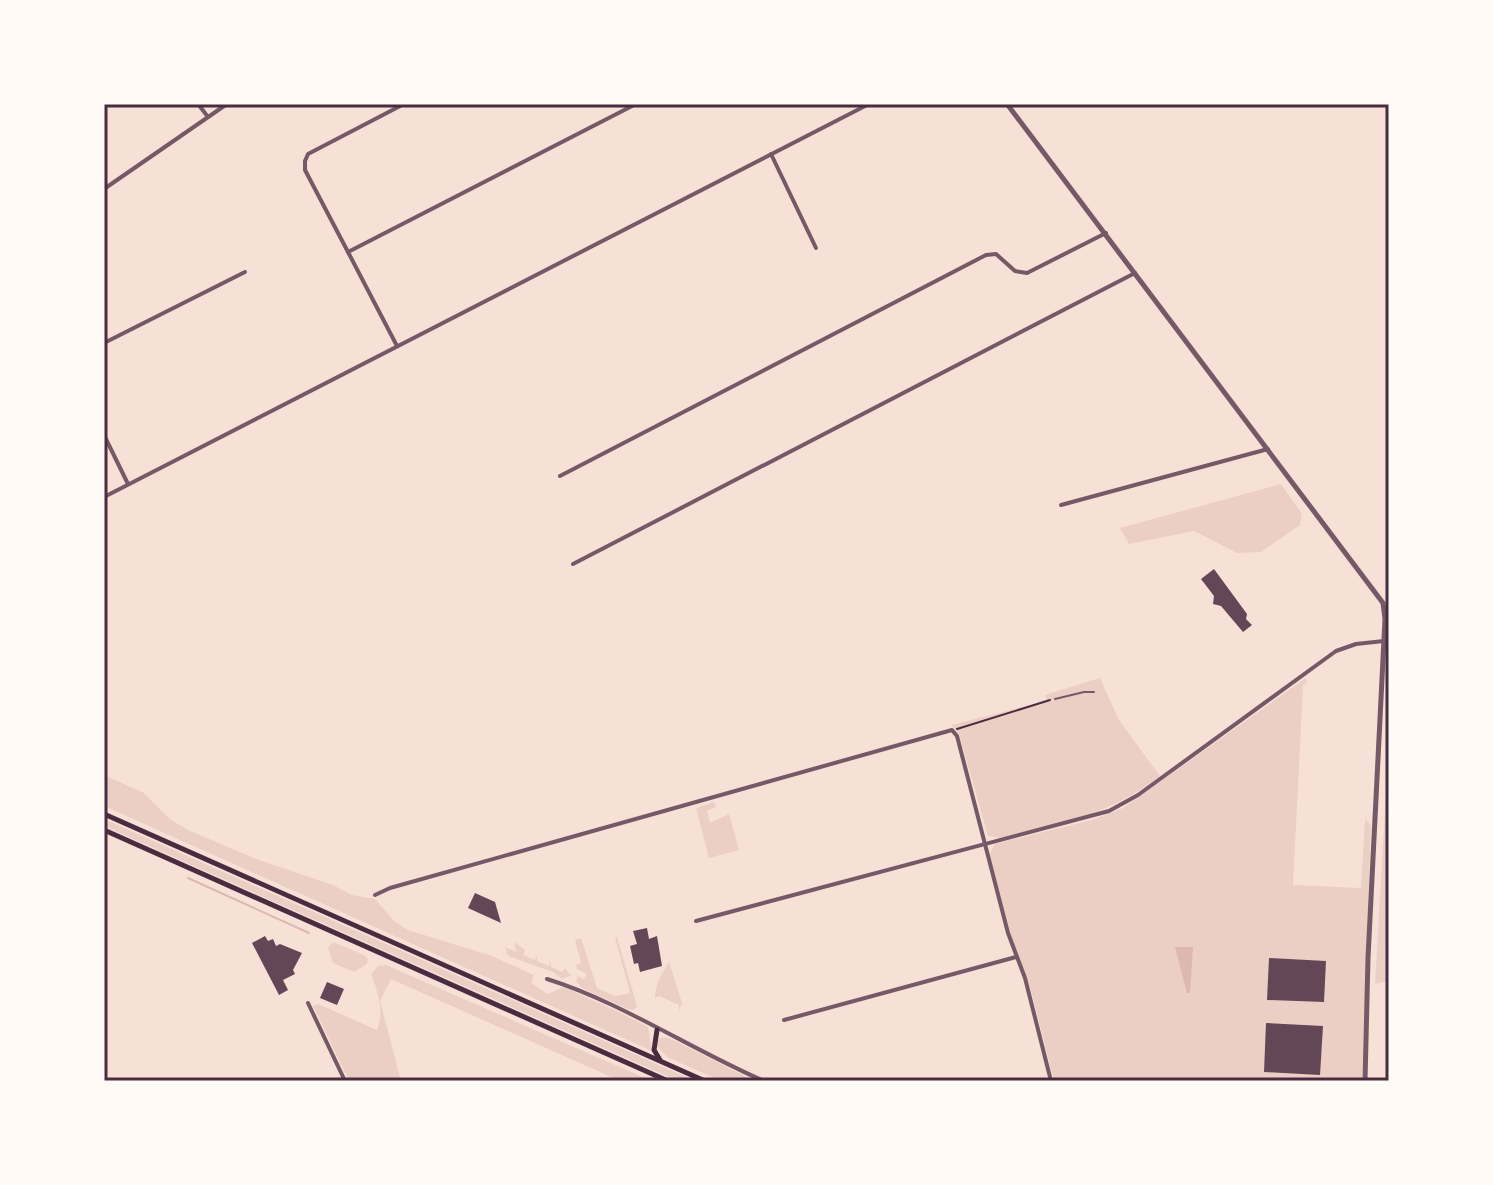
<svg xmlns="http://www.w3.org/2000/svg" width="1493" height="1185" font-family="'Source Sans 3',sans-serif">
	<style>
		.green { fill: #ebcfc5 }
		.water { fill: #dcb8b0 }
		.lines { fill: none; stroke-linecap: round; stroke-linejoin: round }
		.stream { stroke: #dcb8b0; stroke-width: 2 }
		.building { fill: #644757 }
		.path { stroke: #4a2c40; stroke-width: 2 }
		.service { stroke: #755966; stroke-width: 2 }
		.minor { stroke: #755966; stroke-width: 4 }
		.tertiary { stroke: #755966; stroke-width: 5 }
		.secondary { stroke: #4a2c40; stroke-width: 5 }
		.neatline { fill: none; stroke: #4a2c40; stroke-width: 3 }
	</style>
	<rect width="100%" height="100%" fill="#f7e1d7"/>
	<g class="green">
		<polygon points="1281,484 1302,514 1300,525 1261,552 1237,553 1194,531 1129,544 1120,528"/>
		<path d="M1100,678L1119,720L1160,776C1109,815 1061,824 1000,838L988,836L959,734L951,725L1047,701L1045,695Z"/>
		<polygon points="1306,678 1307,682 1303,686 1293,885 1361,888 1365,819 1371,825 1362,1081 1054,1081 1032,994 1024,970 1015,953 989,855 995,844 1092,820 1123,808"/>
		<polygon points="104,775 144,793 171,820 190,831 259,860 333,885 352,895 375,899 394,921 408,930 492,956 534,975 531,983 548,994 563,987 619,1012 648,1027 652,1051 104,806"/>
		<polygon points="1386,792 1389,792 1389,981 1375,984"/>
		<polygon points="714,802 716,807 707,811 710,823 729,814 739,850 709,858 696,808"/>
		<polygon points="104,819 695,1081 678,1081 104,826"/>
		<polygon points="617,937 637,1006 634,1010 630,1010 582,988 576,981 578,976 584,979 587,974 577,969 576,965 581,963 575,940 581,938 597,988 615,996 630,993 615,938"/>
		<polygon points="333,942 364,955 368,959 367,964 354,972 333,963 328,948"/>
		<polygon points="514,942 525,950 523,955 535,960 537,955 537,961 549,966 551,961 551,967 562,972 565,968 571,976 562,979 553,972 508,956 505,947 516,952"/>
		<path d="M669,962L682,1003L679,1011V1005L659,996L655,998C655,986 662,972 669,962Z"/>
		<path d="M386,965L652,1081H620L391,979L380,1001L401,1081H349L313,1006L318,1004L377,1030C385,1012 377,989 371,974L378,966Z"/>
		<polygon points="662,1037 669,1038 755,1081 721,1081 667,1057 657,1046 659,1039"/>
	</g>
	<polygon class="water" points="1175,947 1193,947 1190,993 1187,993"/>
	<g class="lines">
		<polyline class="stream" points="188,878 309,933"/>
	</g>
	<g class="building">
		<polygon points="1214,569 1247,614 1246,619 1252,625 1243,632 1221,606 1213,604 1214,596 1201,579"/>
		<polygon points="475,893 495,902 501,923 468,908"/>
		<polygon points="647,928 649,939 657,936 662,966 640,972 638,963 634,964 630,946 637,944 633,931"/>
		<polygon points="265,936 268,941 273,939 276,946 280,944 302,953 293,970 295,974 283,980 288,990 279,995 252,943"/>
		<polygon points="1269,958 1326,961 1324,1002 1267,1000"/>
		<polygon points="327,982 344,989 337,1005 320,998"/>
		<polygon points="1266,1023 1323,1026 1320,1075 1264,1072"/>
	</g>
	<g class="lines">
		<polyline class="path" points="957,729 1050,700"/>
		<polyline class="service" points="1055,699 1084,692 1094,692"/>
		<g class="minor">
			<polyline points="198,104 208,117"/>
			<polyline points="771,154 816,248"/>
			<polyline points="104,189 227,104"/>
			<polyline points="348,252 305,170 305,161 308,154 404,104"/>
			<polyline points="104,343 245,272"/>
			<polyline points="397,346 348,252 636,104"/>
			<polyline points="104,435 128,484"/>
			<polyline points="560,476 986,255 996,254 1015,271 1027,273 1106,233"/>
			<polyline points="104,497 869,104"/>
			<polyline points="1061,505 1268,449"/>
			<polyline points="573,564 1135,273"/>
			<polyline points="375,895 390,888 952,730 957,736 1008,933 1025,978 1051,1081"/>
			<polyline points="696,921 1109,811 1138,795 1336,651 1356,644 1384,641"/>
			<path d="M547,979C621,1002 692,1050 764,1081"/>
			<polyline points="308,1003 345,1081"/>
			<polyline points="784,1020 1016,957"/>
		</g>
		<polyline class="tertiary" points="1007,104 1383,603 1385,619 1368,958 1365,1081"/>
		<g class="secondary">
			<polyline points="104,814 705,1081"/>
			<polyline points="104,830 668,1081"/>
			<polyline points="657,1030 654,1050 660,1060"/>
		</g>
	</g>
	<rect width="1493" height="1185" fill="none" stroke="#fffaf5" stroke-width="212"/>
	<rect x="106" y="106" width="1281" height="973" class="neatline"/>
</svg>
